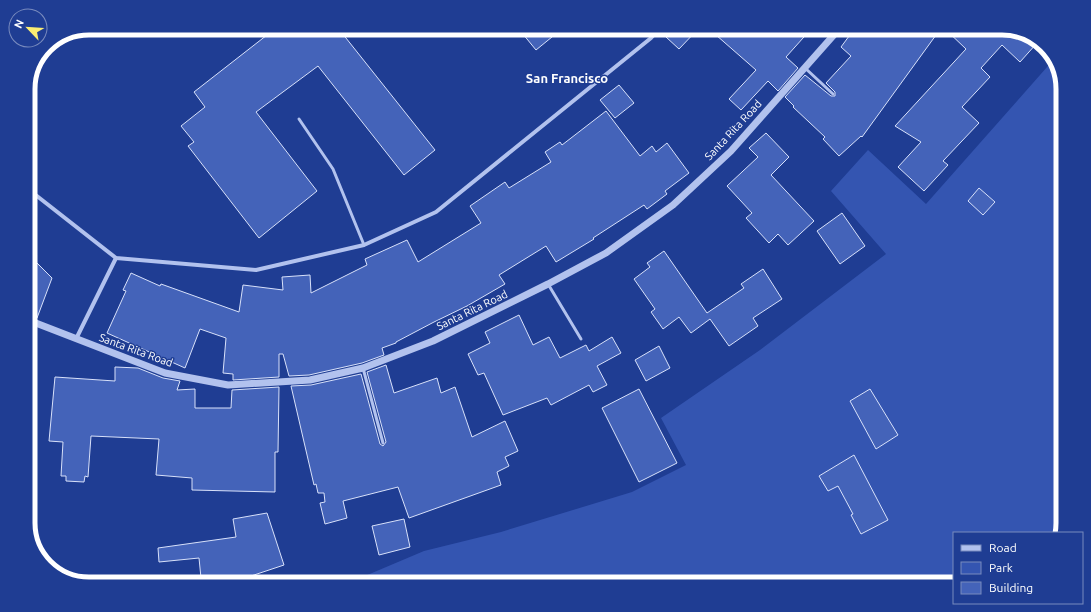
<svg xmlns="http://www.w3.org/2000/svg" width="1091" height="612" font-family="Ubuntu,sans-serif">
	<style>
		.green { fill: #3455b1 }
		.building { fill: #4463b9; stroke: #d8e1fa }
		.lines { fill: none; stroke-linecap: round; stroke-linejoin: round }
		.service { stroke: #b2c2ee; stroke-width: 3 }
		.minor { stroke: #b2c2ee; stroke-width: 4 }
		.tertiary { stroke: #b2c2ee; stroke-width: 7 }
		.labels { text-anchor: middle; dominant-baseline: central; stroke-width: 3; stroke-linejoin: round; paint-order: stroke }
		.street-label { font-size: 11px; fill: #fff; stroke: #1f3d93 }
		.quarter-label { font-size: 13px; font-weight: bold; fill: #fff; stroke: #1f3d93 }
		.rim { fill: none; stroke: #fff; stroke-width: 5 }
	</style>
	<rect width="100%" height="100%" fill="#1f3d93"/>
	<polygon class="green" points="1055,58 1063,85 1063,523 1060,533 954,533 954,584 346,584 424,551 501,532 632,492 686,465 661,418 760,350 886,254 831,191 868,150 926,204"/>
	<g class="building">
		<polygon points="276,28 338,28 435,150 404,175 318,66 256,112 317,191 259,238 188,146 194,142 181,126 205,107 194,92"/>
		<polygon points="518,28 563,28 536,50"/>
		<polygon points="674,28 699,28 679,49 666,37"/>
		<polygon points="708,28 812,28 786,57 798,68 778,91 768,81 741,110 729,99 756,70"/>
		<polygon points="855,28 927,28 936,35 862,137 861,136 839,156 823,139 825,137 793,107 794,106 785,97 805,75 831,96 835,96 835,92 826,83 851,56 841,47"/>
		<polygon points="944,28 1002,28 1028,35 1037,43 1020,62 1002,45 981,68 990,77 962,107 979,123 943,161 948,165 924,191 898,167 921,142 895,126 966,49"/>
		<polygon points="619,85 634,103 615,118 600,100"/>
		<polygon points="606,111 640,156 652,146 656,152 667,143 689,173 665,191 667,194 647,209 644,205 593,238 594,239 556,262 546,246 499,275 505,284 467,306 434,322 396,342 396,343 382,348 384,355 362,363 309,375 289,376 283,354 279,354 279,377 233,380 233,374 223,373 226,338 200,329 185,368 107,333 126,291 123,290 131,273 160,286 161,284 239,312 243,285 283,290 282,277 310,275 311,293 367,265 365,259 407,240 418,262 481,223 470,206 505,182 509,188 551,162 545,152 560,142 562,145"/>
		<polygon points="766,133 789,157 771,175 814,221 788,245 778,234 769,243 746,218 752,213 727,186 758,157 749,148"/>
		<polygon points="979,188 995,202 983,215 968,201"/>
		<polygon points="842,213 865,246 840,264 817,231"/>
		<polygon points="664,251 707,313 744,288 741,284 763,269 782,299 753,318 758,326 729,346 710,319 691,333 679,317 663,329 651,312 655,309 634,279 650,267 647,263"/>
		<polygon points="28,254 52,278 37,318 28,315"/>
		<polygon points="519,315 533,345 549,337 560,358 586,345 589,351 612,337 621,353 597,366 607,385 593,392 589,385 551,405 547,398 503,415 484,373 478,375 468,354 490,343 485,332"/>
		<polygon points="659,346 670,368 646,381 635,360"/>
		<polygon points="386,365 394,393 437,378 441,393 455,387 472,437 505,421 518,451 505,457 509,466 497,472 501,485 409,518 398,487 343,501 347,518 325,524 320,503 325,502 324,493 318,493 316,484 314,485 291,386 311,385 361,374 380,444 383,446 386,442 367,372"/>
		<polygon points="115,367 138,368 163,378 180,381 177,390 195,389 195,408 231,408 232,390 279,387 278,452 275,452 275,492 192,490 192,478 156,475 159,439 91,436 88,477 85,476 84,482 66,481 66,476 61,476 63,442 49,441 55,377 115,381"/>
		<polygon points="639,389 677,463 639,482 602,408"/>
		<polygon points="870,389 898,435 876,449 850,401"/>
		<polygon points="854,455 888,520 861,534 851,515 853,514 838,486 828,491 819,476"/>
		<polygon points="267,513 284,565 239,580 241,584 211,584 209,577 201,578 199,558 159,562 158,548 236,537 233,519"/>
		<polygon points="404,519 410,547 379,555 372,526"/>
	</g>
	<g class="lines">
		<g class="service">
			<polyline points="805,68 833,94"/>
			<polyline points="299,119 333,169 364,245"/>
			<polyline points="548,284 581,339"/>
			<polyline points="363,368 383,443"/>
		</g>
		<g class="minor">
			<polyline points="28,189 116,258 256,270 364,245 436,212 651,38 660,28"/>
			<polyline points="76,339 116,258"/>
		</g>
		<polyline class="tertiary" points="28,320 165,373 228,385 310,380 363,368 433,341 548,284 606,253 673,205 731,151 840,28"/>
	</g>
	<g class="labels">
		<g class="street-label">
			<text transform="translate(733 130) rotate(-47)">Santa Rita Road</text>
			<text transform="translate(472 310) rotate(-26)">Santa Rita Road</text>
			<text transform="translate(136 350) rotate(20)">Santa Rita Road</text>
		</g>
		<g class="quarter-label">
			<text x="567" y="78">San Francisco</text>
		</g>
	</g>
	<path d="M0 0H1091V612H0ZM89 35H1002A54 54 0 0 1 1056 89V523A54 54 0 0 1 1002 577H89A54 54 0 0 1 35 523V89A54 54 0 0 1 89 35Z" fill="#1f3d93" fill-rule="evenodd"/>
	<path class="rim" d="M89 35H1002A54 54 0 0 1 1056 89V523A54 54 0 0 1 1002 577H89A54 54 0 0 1 35 523V89A54 54 0 0 1 89 35Z"/>
	<rect x="953" y="532" width="130" height="72" fill="#1f3d93" stroke="#798bbe"/>
	<rect x="961" y="545" width="20" height="6" fill="#b2c2ee" stroke="#798bbe"/>
	<text x="989" y="552" font-size="12" fill="#ffffff">Road</text>
	<rect x="961" y="562" width="20" height="12" fill="#3455b1" stroke="#798bbe"/>
	<text x="989" y="572" font-size="12" fill="#ffffff">Park</text>
	<rect x="961" y="582" width="20" height="12" fill="#4463b9" stroke="#798bbe"/>
	<text x="989" y="592" font-size="12" fill="#ffffff">Building</text>
	<g transform="translate(28 28) rotate(295)"><circle r="19" fill="#1f3d93" stroke="#798bbe"/>
	<path d="M0-3L7 15L0 10L-7 15Z" fill="#fbed72"/>
	<text y="-6" font-size="11" font-weight="bold" text-anchor="middle" fill="#ffffff">N</text>
	</g>
</svg>
